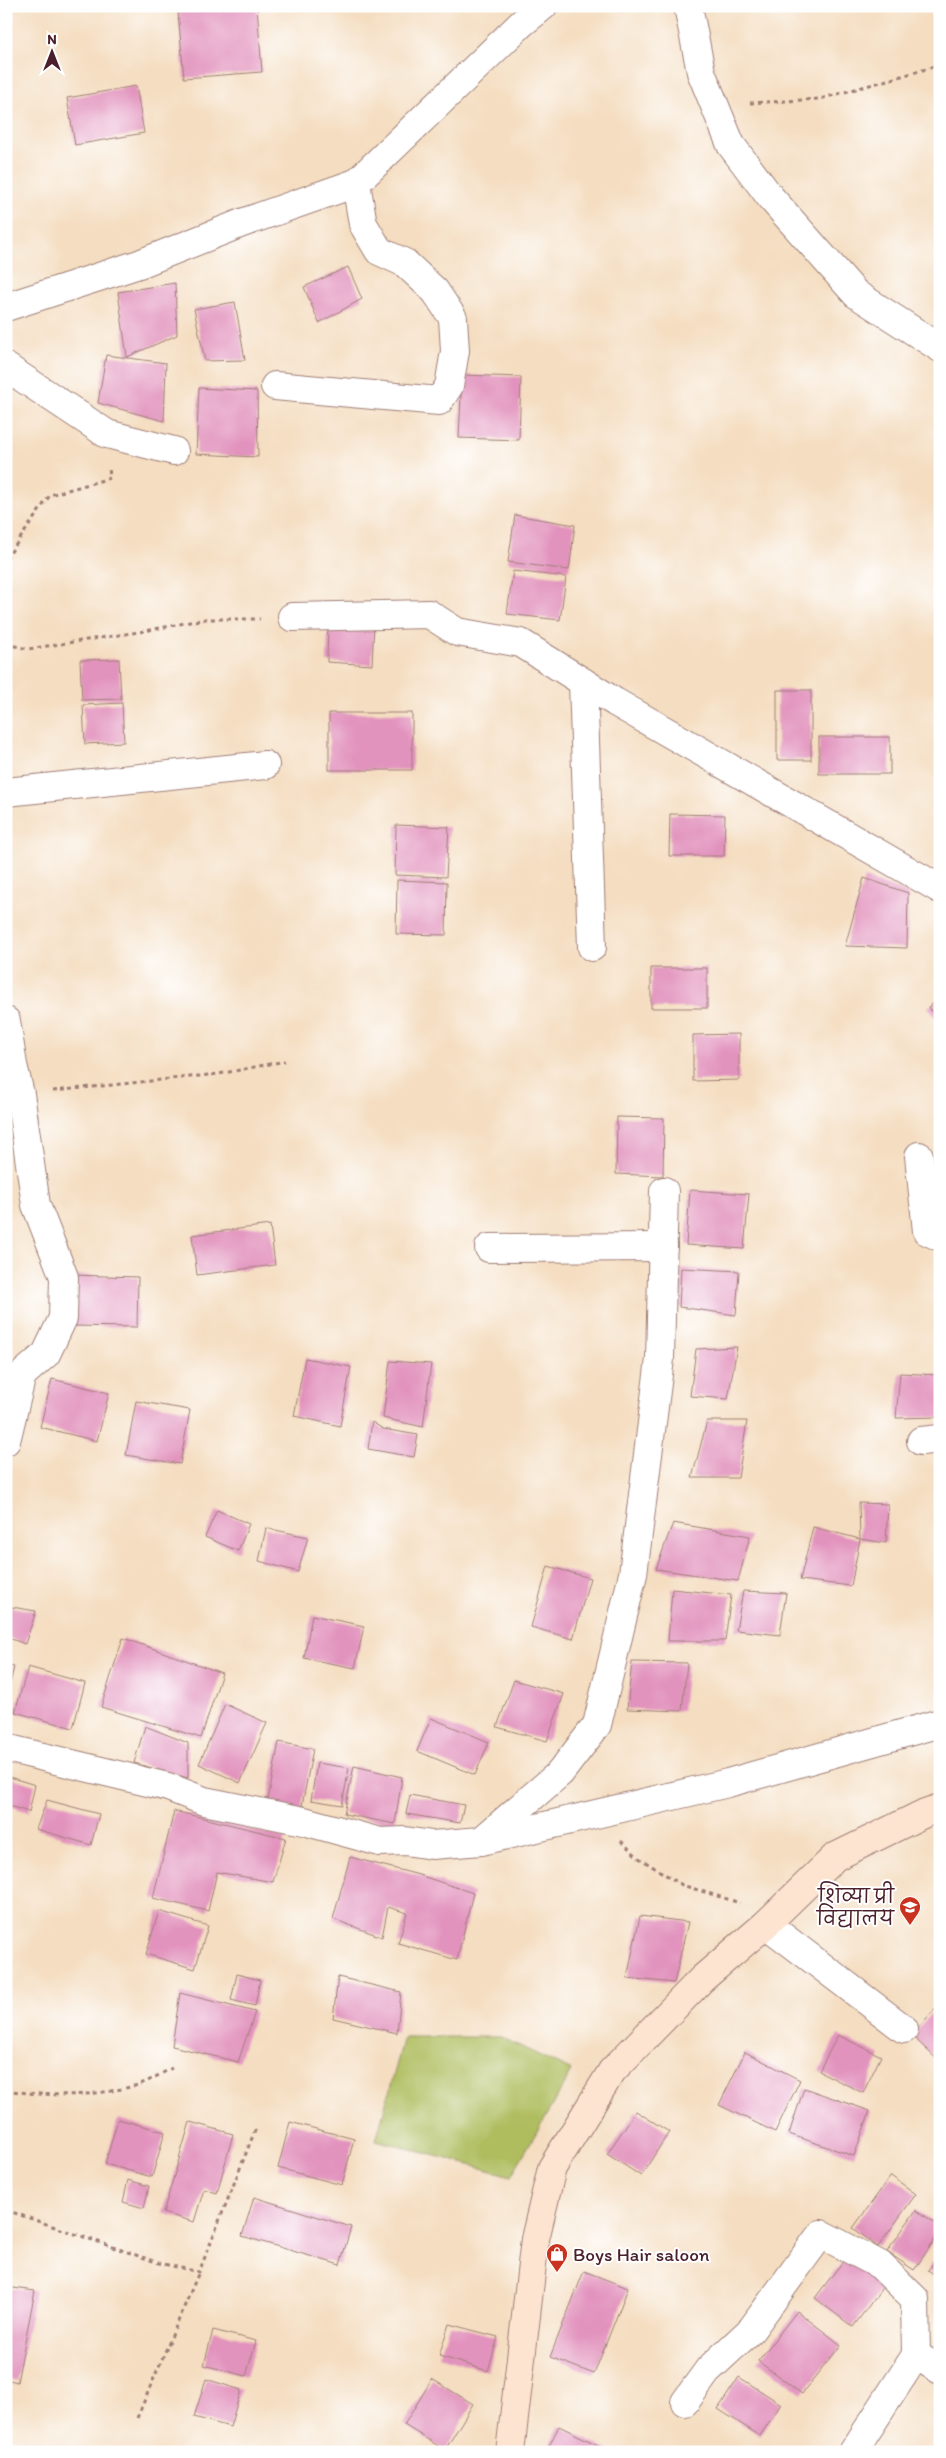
<svg xmlns="http://www.w3.org/2000/svg" width="946" height="2458" font-family="Itim,'Playpen Sans Deva',sans-serif">
	<style>
		.green { fill: #afbd5f; stroke: #7c6e45 }
		.building { fill: #e293bd }
		.lines { fill: none; stroke-linecap: round; stroke-linejoin: round }
		.minor-casing { stroke: #9f7e76; stroke-width: 30 }
		.tertiary-casing { stroke: #9f7e76; stroke-width: 30 }
		.secondary-casing { stroke: #9f7e76; stroke-width: 30 }
		.path { stroke: #9f7e76; stroke-width: 3; stroke-dasharray: 4 4; stroke-linecap: butt }
		.minor { stroke: #fff; stroke-width: 28 }
		.tertiary { stroke: #fff; stroke-width: 28 }
		.secondary { stroke: #fde4d0; stroke-width: 28 }
		.labels { text-anchor: middle; dominant-baseline: central; stroke-width: 4; stroke-linejoin: round; paint-order: stroke }
		.poi-label { font-size: 19px; fill: #4a1f2b; stroke: #fff; text-anchor: end }
	</style>
	<rect width="100%" height="100%" fill="#fff"/>
	<filter id="ink" filterUnits="userSpaceOnUse"><feTurbulence type="fractalNoise" baseFrequency=".02" numOctaves="2"/><feDisplacementMap in="SourceGraphic" scale="10" xChannelSelector="R" yChannelSelector="G"/><feConvolveMatrix kernelMatrix="1 2 1 2 8 2 1 2 1" color-interpolation-filters="sRGB"/></filter>
	<filter id="wash" filterUnits="userSpaceOnUse"><feTurbulence type="fractalNoise" baseFrequency=".0096" numOctaves="4" result="noise"/><feDisplacementMap in="SourceGraphic" scale="20" xChannelSelector="R" yChannelSelector="G"/><feGaussianBlur stdDeviation="1.12" result="paint"/><feColorMatrix in="noise" values="0 0 0 0 0 0 0 0 0 0 0 0 0 0 0 0 0 1.4 0 .05"/><feComposite in="paint" operator="in"/></filter>
	<g filter="url(#wash)">
		<rect width="100%" height="100%" fill="#f4ddc0"/>
		<polygon class="green" points="404,2037 501,2037 572,2071 511,2176 376,2140"/>
		<g id="blocks">
			<g class="building">
				<polygon points="248,6 257,6 262,72 184,78 178,12"/>
				<polygon points="136,86 144,133 75,145 67,98"/>
				<polygon points="348,267 362,299 319,323 304,287"/>
				<polygon points="175,283 177,335 127,357 118,292"/>
				<polygon points="235,302 245,360 205,361 194,309"/>
				<polygon points="106,355 166,363 164,421 98,403"/>
				<polygon points="462,375 521,377 519,440 459,438"/>
				<polygon points="199,388 257,391 258,457 196,454"/>
				<polygon points="515,515 575,525 569,570 508,562"/>
				<polygon points="513,571 566,577 560,620 507,614"/>
				<polygon points="328,621 374,623 372,665 327,662"/>
				<polygon points="119,659 121,699 82,700 80,660"/>
				<rect x="777" y="690" width="34" height="70"/>
				<polygon points="122,703 124,742 85,744 83,705"/>
				<rect x="329" y="713" width="83" height="57"/>
				<rect x="819" y="737" width="71" height="37"/>
				<polygon points="670,814 725,815 724,856 669,856"/>
				<polygon points="396,825 449,827 446,877 395,875"/>
				<polygon points="864,878 908,893 907,948 845,946"/>
				<polygon points="397,880 447,882 446,935 396,934"/>
				<rect x="651" y="968" width="56" height="40"/>
				<polygon points="940,999 940,1023 928,1007"/>
				<polygon points="739,1034 739,1080 693,1081 693,1035"/>
				<polygon points="617,1117 664,1118 663,1176 616,1174"/>
				<polygon points="690,1190 749,1194 744,1249 686,1245"/>
				<polygon points="270,1225 275,1265 197,1275 192,1235"/>
				<polygon points="681,1268 739,1271 736,1315 679,1307"/>
				<polygon points="71,1275 138,1277 137,1327 69,1326"/>
				<polygon points="737,1347 728,1399 690,1396 696,1349"/>
				<polygon points="305,1358 351,1367 340,1426 294,1416"/>
				<polygon points="390,1361 431,1364 423,1427 383,1418"/>
				<polygon points="900,1373 940,1375 940,1417 896,1418"/>
				<polygon points="52,1379 109,1393 97,1441 40,1427"/>
				<polygon points="136,1401 190,1410 180,1464 126,1455"/>
				<polygon points="707,1421 747,1421 738,1478 692,1478"/>
				<polygon points="372,1422 383,1429 418,1435 414,1457 368,1449"/>
				<polygon points="859,1503 888,1504 886,1543 860,1539"/>
				<polygon points="217,1510 249,1524 238,1551 205,1537"/>
				<polygon points="673,1523 750,1536 738,1581 656,1569"/>
				<polygon points="813,1527 860,1539 851,1586 800,1580"/>
				<polygon points="266,1528 308,1537 298,1572 259,1561"/>
				<polygon points="548,1566 590,1578 573,1639 531,1627"/>
				<polygon points="672,1589 731,1595 725,1641 668,1641"/>
				<polygon points="743,1591 786,1593 780,1635 736,1630"/>
				<polygon points="6,1606 36,1611 25,1644 6,1637"/>
				<polygon points="312,1615 364,1626 355,1668 304,1658"/>
				<polygon points="123,1638 222,1673 201,1738 101,1707"/>
				<polygon points="632,1662 687,1663 682,1711 627,1709"/>
				<polygon points="6,1665 14,1667 7,1696 6,1696"/>
				<polygon points="28,1667 85,1683 73,1728 15,1712"/>
				<polygon points="514,1680 564,1694 547,1741 497,1727"/>
				<polygon points="225,1704 267,1723 240,1783 199,1764"/>
				<polygon points="431,1718 489,1742 475,1775 417,1751"/>
				<polygon points="145,1726 188,1743 188,1778 134,1763"/>
				<polygon points="279,1742 313,1749 301,1811 267,1805"/>
				<polygon points="317,1763 349,1768 342,1805 311,1800"/>
				<polygon points="354,1766 402,1777 395,1824 344,1814"/>
				<polygon points="6,1776 35,1785 29,1812 6,1805"/>
				<polygon points="410,1795 464,1805 460,1823 406,1814"/>
				<polygon points="47,1800 99,1814 91,1845 36,1829"/>
				<polygon points="174,1811 286,1838 273,1882 217,1872 208,1911 153,1898"/>
				<polygon points="350,1857 419,1875 473,1893 457,1960 398,1943 407,1913 388,1907 382,1937 333,1919"/>
				<polygon points="159,1911 208,1926 195,1969 146,1954"/>
				<polygon points="640,1916 688,1922 674,1983 627,1978"/>
				<polygon points="237,1974 260,1980 255,2006 231,2000"/>
				<polygon points="338,1977 401,1992 397,2033 333,2018"/>
				<polygon points="180,1993 255,2012 238,2062 172,2046"/>
				<polygon points="940,2004 940,2062 911,2035"/>
				<polygon points="838,2035 881,2056 863,2093 819,2071"/>
				<polygon points="745,2052 800,2080 775,2132 719,2105"/>
				<polygon points="804,2088 870,2111 854,2156 789,2134"/>
				<polygon points="636,2111 669,2132 641,2176 607,2154"/>
				<polygon points="118,2119 165,2132 152,2177 105,2164"/>
				<polygon points="190,2122 233,2134 217,2193 204,2189 194,2222 163,2213"/>
				<polygon points="290,2122 354,2139 342,2185 278,2168"/>
				<polygon points="891,2176 916,2194 878,2247 853,2228"/>
				<polygon points="128,2180 149,2186 144,2208 123,2202"/>
				<polygon points="254,2197 351,2227 340,2265 242,2236"/>
				<polygon points="916,2210 940,2226 940,2232 914,2270 887,2252"/>
				<polygon points="940,2254 940,2278 928,2270"/>
				<polygon points="847,2256 885,2284 853,2327 815,2298"/>
				<polygon points="584,2271 628,2288 594,2374 550,2357"/>
				<polygon points="6,2287 35,2291 17,2382 6,2379"/>
				<polygon points="797,2311 841,2345 802,2394 758,2361"/>
				<polygon points="449,2324 498,2337 488,2371 439,2356"/>
				<polygon points="213,2330 256,2341 246,2376 204,2365"/>
				<polygon points="739,2377 781,2404 760,2436 718,2409"/>
				<polygon points="206,2379 241,2390 230,2427 194,2417"/>
				<polygon points="432,2379 473,2404 445,2450 404,2425"/>
				<polygon points="559,2426 612,2452 546,2452"/>
			</g>
		</g>
	</g>
	<g filter="url(#ink)">
		<use href="#blocks" fill-opacity="0" stroke="#9f7e76" stroke-width="1"/>
		<g class="lines">
			<g class="minor-casing">
				<g id="minor">
					<polyline points="688,6 701,72 731,145 771,198 856,294 940,348"/>
					<polyline points="6,307 139,264 242,223 356,183 522,23 543,6"/>
					<polyline points="6,367 107,434 174,451"/>
					<polyline points="275,386 439,401 449,386 455,351 453,318 435,291 405,263 379,251 363,224 356,183"/>
					<polyline points="292,617 429,614 457,632 521,643 615,702 940,889"/>
					<polyline points="583,682 592,947"/>
					<polyline points="6,792 265,765"/>
					<polyline points="6,1021 13,1065 20,1094 36,1205 64,1277 63,1318 46,1354 22,1375 6,1441"/>
					<polyline points="919,1156 927,1231 940,1237"/>
					<polyline points="489,1248 663,1247"/>
					<polyline points="921,1441 940,1439"/>
					<polyline points="481,1841 560,1773 597,1725 633,1574 660,1359 664,1191"/>
					<polyline points="766,1924 904,2029"/>
					<polyline points="916,2355 940,2370"/>
					<polyline points="685,2402 709,2369 751,2330 821,2234 880,2265 915,2299 916,2355 853,2452"/>
				</g>
			</g>
			<g class="tertiary-casing">
				<polyline id="tertiary" points="6,1748 168,1787 204,1801 304,1821 380,1842 405,1841 432,1845 481,1841 728,1783 940,1723"/>
			</g>
			<g class="secondary-casing">
				<polyline id="secondary" points="510,2452 535,2239 552,2168 612,2071 702,1979 766,1924 835,1857 925,1813 940,1808"/>
			</g>
			<g class="path">
				<polyline points="750,103 820,99 930,68 940,61"/>
				<polyline points="6,559 50,495 110,478 109,467"/>
				<polyline points="6,644 28,649 145,631 205,619 260,619"/>
				<polyline points="53,1091 219,1074 285,1061"/>
				<polyline points="621,1841 639,1858 682,1885 740,1903"/>
				<path d="M6,2090C48,2097 93,2097 134,2086C147,2083 160,2074 172,2068"/>
				<polyline points="6,2210 159,2263 199,2272 256,2128"/>
				<polyline points="137,2418 199,2272"/>
			</g>
			<use href="#minor" class="minor"/>
			<use href="#tertiary" class="tertiary"/>
			<use href="#secondary" class="secondary"/>
		</g>
	</g>
	<defs>
		<g id="school-pin" transform="scale(1.125)"><path d="M0 17L-7.5 6A9.5 9.5 0 1 1 7.5 6Z" fill="#c8321e" stroke="#fff"/><path d="M0-5L7-2L0 1L-7-2ZM-4 1L0 2.5L4 1V4Q0 6-4 4Z" fill="#fff"/></g>
		<g id="shop-pin" transform="scale(1.125)"><path d="M0 17L-7.5 6A9.5 9.5 0 1 1 7.5 6Z" fill="#c8321e" stroke="#fff"/><path d="M-5-2.5h2.3a2.7 3.5 0 0 1 5.4 0H5L5.5 6h-11ZM-1.5-2.5h3a1.5 2.3 0 0 0-3 0Z" fill="#fff"/></g>
	</defs>
	<g fill-rule="evenodd">
		<use href="#school-pin" x="910" y="1907"/>
		<use href="#shop-pin" x="557" y="2254"/>
	</g>
	<g class="labels">
		<g class="poi-label">
			<text x="894" y="1896">शिव्या प्री<tspan x="894" dy="22">विद्यालय</tspan></text>
			<text x="573" y="2254" text-anchor="start">Boys Hair saloon</text>
		</g>
	</g>
	<rect width="946" height="2458" fill="none" stroke="#fff" stroke-width="25"/>
	<g transform="translate(52 52)" stroke="#ffffff" stroke-width="4" paint-order="stroke">
	<path d="M0-4L9 19L0 12L-9 19Z" fill="#4a1f2b"/>
	<text y="-8" font-size="14" font-weight="bold" text-anchor="middle" fill="#4a1f2b">N</text>
	</g>
</svg>
